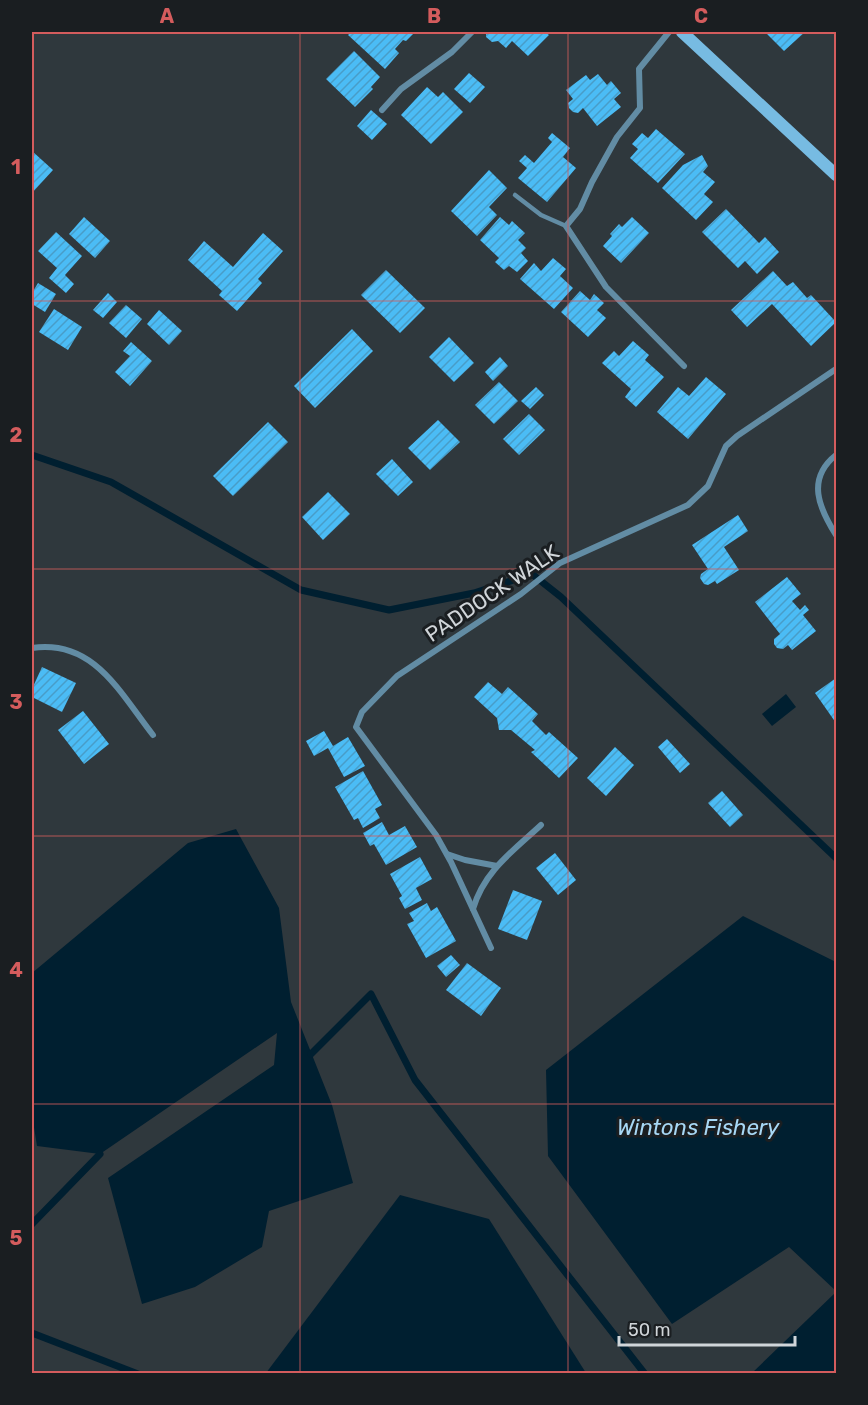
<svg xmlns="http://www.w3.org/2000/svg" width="868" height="1405" font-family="Rubik,sans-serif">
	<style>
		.water { fill: #001f30 }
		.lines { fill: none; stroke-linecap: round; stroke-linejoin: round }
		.stream { stroke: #001f30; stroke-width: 7 }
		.building { fill: url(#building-hatch) }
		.lane { stroke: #628ca4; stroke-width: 4.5 }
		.street { stroke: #628ca4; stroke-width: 6 }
		.secondary { stroke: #77bbe2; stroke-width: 12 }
		.grid { fill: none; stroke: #d45c5d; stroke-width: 1.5; stroke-opacity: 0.55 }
		.labels { text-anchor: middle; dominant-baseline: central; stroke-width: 6; stroke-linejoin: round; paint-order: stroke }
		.street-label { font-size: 21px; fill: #d0d5d9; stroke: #1a1e21 }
		.water-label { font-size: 22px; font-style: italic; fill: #a7d7f4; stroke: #1a1e21 }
		.neatline { fill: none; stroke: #d45c5d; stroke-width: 2 }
		.grid-label { font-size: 20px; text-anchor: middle; font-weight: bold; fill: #d45c5d }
	</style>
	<defs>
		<pattern id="building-hatch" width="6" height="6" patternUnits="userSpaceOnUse" patternTransform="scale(1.5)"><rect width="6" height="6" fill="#4bbcf5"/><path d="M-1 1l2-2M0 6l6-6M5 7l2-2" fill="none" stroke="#489dc8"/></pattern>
	</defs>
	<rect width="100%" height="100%" fill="#2f383d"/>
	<g class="water">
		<polygon points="786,694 796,707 772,726 762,714"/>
		<polygon points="236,829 279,908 291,1002 332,1105 353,1183 269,1211 262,1247 195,1287 142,1304 108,1178 274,1065 277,1033 100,1154 37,1146 32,1115 32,973 188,843"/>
		<polygon points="743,916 836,962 836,1291 789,1247 672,1324 548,1156 546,1070"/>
		<polygon points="400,1195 489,1219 586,1373 266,1373"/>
		<polygon points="836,1292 836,1373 752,1373"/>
	</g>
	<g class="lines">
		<g class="stream">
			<polyline points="32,455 111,482 301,590 389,610 474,593 532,574 561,597 836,858"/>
			<polyline points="311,1054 371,994 415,1080 645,1374"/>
			<polyline points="32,1224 100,1154"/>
			<polyline points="32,1333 138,1374"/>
		</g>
	</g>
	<g class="building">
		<polygon points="351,32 415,32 406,41 403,40 395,49 399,53 385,69 348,35"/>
		<polygon points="486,32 545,32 549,35 528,56 512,41 506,48 498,41 492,42 486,37"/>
		<polygon points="765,32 805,32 784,51"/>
		<polygon points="354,51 380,77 371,87 373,89 355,107 326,79"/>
		<polygon points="469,73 485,87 470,103 454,89"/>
		<polygon points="598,74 607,85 611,81 621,93 614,99 621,107 597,126 583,108 578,113 573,112 569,108 568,103 573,99 566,90 586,75 590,80"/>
		<polygon points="427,87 438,97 443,92 463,112 431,144 401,115"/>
		<polygon points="371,110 387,124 372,140 357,126"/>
		<polygon points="656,129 685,154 658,183 630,158 638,149 632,144 642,133 648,138"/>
		<polygon points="552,133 570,148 563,157 576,168 547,202 518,178 527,168 519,161 525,155 534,163 552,142 548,138"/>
		<polygon points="32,151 53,170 32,193"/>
		<polygon points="702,155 708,166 703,172 715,182 704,194 713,202 696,220 662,188 683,165"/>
		<polygon points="489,170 507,188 489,207 497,215 477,236 451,211"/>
		<polygon points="726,209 759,243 765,237 779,252 757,274 745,261 738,268 702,232"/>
		<polygon points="84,217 110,241 95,258 69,234"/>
		<polygon points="500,217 509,225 512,221 525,233 518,240 526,248 521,253 528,261 517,272 509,266 504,270 495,262 499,258 480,240"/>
		<polygon points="632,217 649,233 621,263 603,246 612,236 610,234 619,224 622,227"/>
		<polygon points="56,232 82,256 65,275 74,284 66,293 49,278 57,268 38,251"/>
		<polygon points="263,233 283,251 258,279 262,283 237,311 219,295 222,291 188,260 204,241 233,267"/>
		<polygon points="553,258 566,269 560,276 573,288 554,309 520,279 534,263 541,271"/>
		<polygon points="386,270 425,308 400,333 361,295"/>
		<polygon points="773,271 787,286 793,282 807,298 811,295 836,322 811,346 772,304 747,327 731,310"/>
		<polygon points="38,283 56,294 45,312 32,304 32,293"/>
		<polygon points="580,291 590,300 594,294 604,303 597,310 606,318 588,337 561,312"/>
		<polygon points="108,293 117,302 103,318 93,310"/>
		<polygon points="126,305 142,319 126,338 109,323"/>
		<polygon points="54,309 82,327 68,350 39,332"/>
		<polygon points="159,310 182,331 169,345 147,324"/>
		<polygon points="352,329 373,351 315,408 294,386"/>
		<polygon points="449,337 474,363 454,382 429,357"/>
		<polygon points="633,341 649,355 645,360 664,377 636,407 625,397 631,389 602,363 614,351 619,356"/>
		<polygon points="131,342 152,361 130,386 115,372 130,356 123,351"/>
		<polygon points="500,357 508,366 493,381 485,372"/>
		<polygon points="706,377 726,394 688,439 657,412 678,387 689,396"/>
		<polygon points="499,382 518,401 494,424 475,405"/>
		<polygon points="536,387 544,395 530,409 521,401"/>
		<polygon points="529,414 545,430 519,455 503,439"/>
		<polygon points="438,420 460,442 430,470 408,448"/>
		<polygon points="268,422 288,442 233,496 213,476"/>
		<polygon points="392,459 413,482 398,496 376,474"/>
		<polygon points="328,492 350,514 323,540 302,517"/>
		<polygon points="738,515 748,531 724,547 739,570 717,584 715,581 708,585 704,584 700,578 701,574 708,569 692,545"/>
		<polygon points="787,577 801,594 792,601 800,610 805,605 809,610 803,615 816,631 792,650 788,645 783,649 777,648 774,644 774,639 780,634 755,602"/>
		<polygon points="42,667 76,683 62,712 32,697 32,689"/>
		<polygon points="836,678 836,723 815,693"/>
		<polygon points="488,682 502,694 508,687 538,714 532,721 546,735 549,732 578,758 559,778 531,752 535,750 511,730 499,730 497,718 474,697"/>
		<polygon points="83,711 109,744 84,764 58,730"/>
		<polygon points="324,731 333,746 348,737 365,766 344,777 328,748 314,756 306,741"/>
		<polygon points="667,739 690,764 680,773 658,747"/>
		<polygon points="615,747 634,765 606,796 587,778"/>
		<polygon points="363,771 382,805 375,809 380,818 363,828 358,818 354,820 335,787"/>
		<polygon points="722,791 743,815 730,827 708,803"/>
		<polygon points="382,822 389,835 405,826 417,847 386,865 374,844 370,846 363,833"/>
		<polygon points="555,853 576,880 558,895 536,868"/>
		<polygon points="420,857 432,879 416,888 422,900 405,909 399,898 402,896 390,874"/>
		<polygon points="513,890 542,901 527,940 498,929"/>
		<polygon points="427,903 431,911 437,907 456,941 426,958 407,924 414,921 409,913"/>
		<polygon points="451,955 460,965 446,977 437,966"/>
		<polygon points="467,963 501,988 481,1016 446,990"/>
	</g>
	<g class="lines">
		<polyline class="lane" points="515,195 541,215 566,226"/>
		<g class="street">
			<polyline points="669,32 639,69 640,108 617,137 592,182 580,209 566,226 606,287 684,366"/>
			<polyline points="382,110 401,89 452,52 472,32"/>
			<path d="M836,455C806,479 819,508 836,535"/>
			<path d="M32,648C94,639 120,693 153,735"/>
			<polyline points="447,854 465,860 497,866"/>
			<path d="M473,909C484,871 513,851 541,825"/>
			<polyline points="491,948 451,862 436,835 356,727 362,712 397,676 521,594 560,563 688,505 708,486 726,446 737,436 836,369"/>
		</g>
		<polyline class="secondary" points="682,32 836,175"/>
	</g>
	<path class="grid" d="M300,32V1374M568,32V1374M32,301H836M32,569H836M32,836H836M32,1104H836"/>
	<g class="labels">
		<g class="street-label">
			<text transform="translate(492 593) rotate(-34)">PADDOCK WALK</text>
		</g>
		<g class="water-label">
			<text x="698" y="1127">Wintons Fishery</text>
		</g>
	</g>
	<rect width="868" height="1405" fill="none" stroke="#1a1e21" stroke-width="66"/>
	<path d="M619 1336v9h176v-9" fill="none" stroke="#d0d5d9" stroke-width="3"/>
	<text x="628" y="1336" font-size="18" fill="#d0d5d9" stroke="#1a1e21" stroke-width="4.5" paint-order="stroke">50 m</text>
	<rect x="33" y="33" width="802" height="1339" class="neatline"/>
	<g class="grid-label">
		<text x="167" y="23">A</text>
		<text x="434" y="23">B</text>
		<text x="701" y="23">C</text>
		<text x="16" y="174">1</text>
		<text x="16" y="442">2</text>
		<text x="16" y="709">3</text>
		<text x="16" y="977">4</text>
		<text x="16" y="1245">5</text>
	</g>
</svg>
